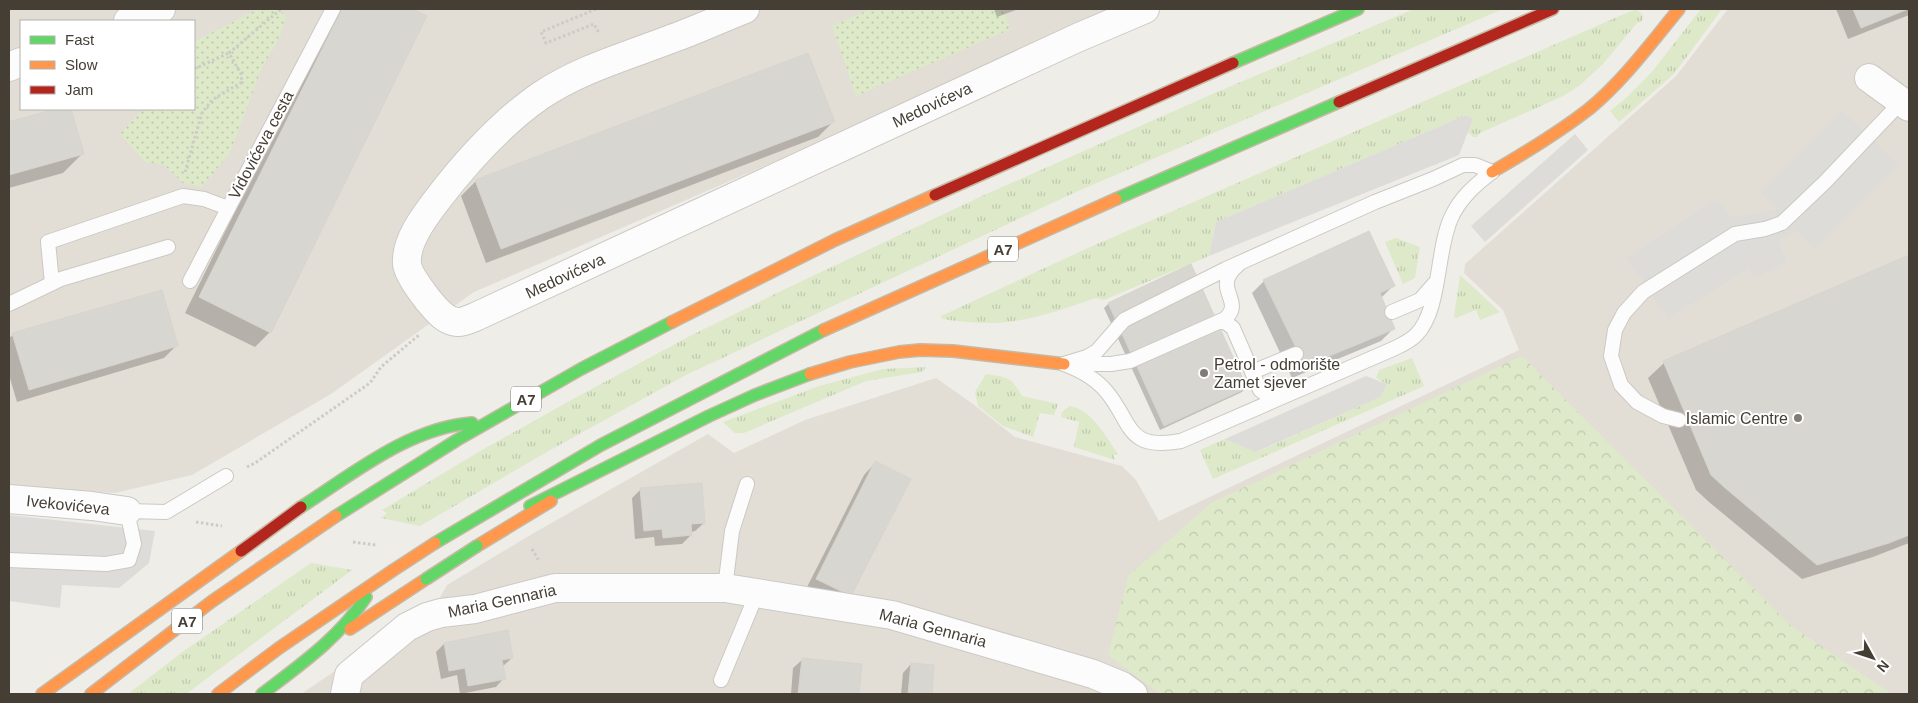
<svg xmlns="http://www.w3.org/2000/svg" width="1918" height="703" font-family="Arial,sans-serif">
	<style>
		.residential { fill: #e3ded5; fill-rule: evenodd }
		.grass { fill: url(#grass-tufts) }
		.forest { fill: url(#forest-crowns) }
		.park { fill: url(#park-dots) }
		.parking { fill: #dedcd8 }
		.shadow { fill: #0003 }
		.building { fill: #d8d6d1; stroke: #d7d4ce }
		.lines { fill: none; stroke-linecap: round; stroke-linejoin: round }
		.lane-casing { stroke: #cbc9c4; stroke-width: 16 }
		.street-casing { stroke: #cbc9c4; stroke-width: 30 }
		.fast-casing { stroke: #c6b9a4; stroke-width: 14 }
		.slow-casing { stroke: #c6b9a4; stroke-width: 14 }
		.jam-casing { stroke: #c6b9a4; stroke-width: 14 }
		.path { stroke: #cdcbc7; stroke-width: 3; stroke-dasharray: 2.5 2.5; stroke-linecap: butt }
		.lane { stroke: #fdfcfc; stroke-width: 14 }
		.street { stroke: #fdfcfc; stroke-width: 28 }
		.fast { stroke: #63d668; stroke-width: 11 }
		.slow { stroke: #ff974d; stroke-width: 11 }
		.jam { stroke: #b3261e; stroke-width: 11 }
		.fast-bridge-casing { stroke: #c6b9a4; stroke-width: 14; stroke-linecap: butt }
		.slow-bridge-casing { stroke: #c6b9a4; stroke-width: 14; stroke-linecap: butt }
		.jam-bridge-casing { stroke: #c6b9a4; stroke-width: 14; stroke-linecap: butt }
		.fast-bridge { stroke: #63d668; stroke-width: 11 }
		.slow-bridge { stroke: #ff974d; stroke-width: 11 }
		.jam-bridge { stroke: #b3261e; stroke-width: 11 }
		.poi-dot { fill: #807b74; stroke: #fff; stroke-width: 2 }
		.labels { text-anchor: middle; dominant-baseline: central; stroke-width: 4; stroke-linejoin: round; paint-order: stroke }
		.shield { fill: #fff; stroke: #7c7872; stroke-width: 1 }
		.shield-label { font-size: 15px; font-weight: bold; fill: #443e35 }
		.street-label { font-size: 16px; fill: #443e35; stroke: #fff }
		.poi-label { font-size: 16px; fill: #443e35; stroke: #fff; text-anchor: start }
	</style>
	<defs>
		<pattern id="grass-tufts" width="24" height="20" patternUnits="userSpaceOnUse" patternTransform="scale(1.25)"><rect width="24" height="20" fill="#dde9c9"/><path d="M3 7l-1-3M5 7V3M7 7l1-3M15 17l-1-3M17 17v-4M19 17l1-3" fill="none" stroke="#bfc9ad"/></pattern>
		<pattern id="forest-crowns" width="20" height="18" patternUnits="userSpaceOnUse" patternTransform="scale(1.25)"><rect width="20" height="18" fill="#dde9c9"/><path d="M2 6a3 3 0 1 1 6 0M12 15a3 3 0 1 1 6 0" fill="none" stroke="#bfc9ad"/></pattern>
		<pattern id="park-dots" width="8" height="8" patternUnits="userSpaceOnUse" patternTransform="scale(1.25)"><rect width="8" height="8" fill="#dde9c9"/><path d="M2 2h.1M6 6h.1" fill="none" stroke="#bfc9ad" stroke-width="1.8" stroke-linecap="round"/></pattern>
	</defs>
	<rect width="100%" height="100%" fill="#efede8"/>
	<g class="residential">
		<path d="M9,9H1127L474,292L331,394L192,475L115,493L9,488ZM21,21H194V109H21Z"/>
		<polygon points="1728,9 1909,9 1909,694 301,694 438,601 447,585 532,534 708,434 734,453 805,420 936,378 973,404 1015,437 1122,466 1136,480 1159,521 1519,350 1503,310 1464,273 1465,264 1676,76"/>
	</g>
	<g class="grass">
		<polygon points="1414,9 1503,9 1078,191 686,375 545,453 420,526 381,518 387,513 382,510 482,450 575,398 688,337 783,290 982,196 1217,92"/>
		<polygon points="1701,9 1722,9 1674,74 1619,122 1610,111 1626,98 1651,73"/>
		<path d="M1637,10L1643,15L1642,21L1637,23L1603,64L1579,86L1563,96L1480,133L1477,137H1473L1468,132L1473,119L1466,115L1216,222L1209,256L1104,300L1096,298C1052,313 1015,327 968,322C959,321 950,321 941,318V316L1088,248L1631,11Z"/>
		<polygon points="1396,238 1420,247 1415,278 1403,284 1385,242"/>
		<polygon points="1460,275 1500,312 1480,320 1476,310 1456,318 1454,317"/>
		<polygon points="1412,358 1424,386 1213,479 1200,450 1225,439 1257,452 1381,397 1387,384 1376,378 1379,370"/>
		<polygon points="926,367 922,372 866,381 744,433 735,433 723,422 819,386 883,369"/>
		<path d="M986,374C1009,378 1010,376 1022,396L1058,404L1054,415L1040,413L1033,437L1003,426L978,406L975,392Z"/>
		<path d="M1069,406C1091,408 1106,437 1118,454L1113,455L1115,460L1074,447L1079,422L1061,417L1062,412Z"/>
		<polygon points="311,563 352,570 186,694 128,694 181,653"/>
	</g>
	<polygon class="forest" points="1522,356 1790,625 1892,694 1160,694 1108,655 1128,576 1211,503"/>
	<g class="park">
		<polygon points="258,9 279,9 286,17 281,35 261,70 230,153 202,187 183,183 164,165 145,162 120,134 143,109 194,109 194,42"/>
		<polygon points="870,9 1002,9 1011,29 856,96 832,26"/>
	</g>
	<g class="parking">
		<polygon points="1842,110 1899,165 1814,249 1797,231 1779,240 1787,263 1754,278 1749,268 1668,319 1627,257 1717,199 1731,217 1776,210 1760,191"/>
		<polygon points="1466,115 1473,119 1459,155 1209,256 1216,222"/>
		<polygon points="1575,134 1588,150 1485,242 1471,226"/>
		<polygon points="1366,376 1387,384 1381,397 1256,452 1225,439"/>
		<polygon points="9,515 155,531 149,563 119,588 62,585 60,608 9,601"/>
	</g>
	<g class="shadow">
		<polygon points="335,9 410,9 425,16 270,332 255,347 185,313"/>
		<polygon points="994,9 1019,9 997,17"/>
		<polygon points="1836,9 1909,9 1909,15 1848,39"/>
		<polygon points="59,109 70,109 82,154 63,173 9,188 9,123"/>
		<polygon points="833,122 818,137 486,263 461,196 476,181"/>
		<polygon points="1909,256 1909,543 1873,557 1802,579 1709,502 1696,490 1648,378 1664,363"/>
		<polygon points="1190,266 1246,387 1242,392 1160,430 1104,308 1108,304"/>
		<polygon points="1264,281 1393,286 1381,298 1394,328 1381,341 1292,378 1252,293"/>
		<polygon points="13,335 176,346 164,358 17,402 9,375 9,338"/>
		<polygon points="876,462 850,596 805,591 864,475"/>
		<polygon points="641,489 704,523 695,531 691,532 691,535 682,544 655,546 654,537 635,539 632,498"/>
		<polygon points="444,644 512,658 502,667 504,678 496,687 460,694 457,675 441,679 436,652"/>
		<polygon points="802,660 860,665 857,694 791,694 793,668"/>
		<polygon points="911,664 933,666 931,694 901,694 903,673"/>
	</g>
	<g class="building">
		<polygon points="342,9 413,9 427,16 271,333 199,297"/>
		<polygon points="1853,9 1908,9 1861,28"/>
		<polygon points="808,53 835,122 501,249 475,180"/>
		<polygon points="55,109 71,109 84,154 9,175 9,122"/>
		<polygon points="1369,231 1395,286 1380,293 1395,329 1305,366 1263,280"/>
		<polygon points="1909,255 1909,535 1889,543 1817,565 1724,487 1711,475 1663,361"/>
		<polygon points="1191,264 1247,388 1164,426 1108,303"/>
		<polygon points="162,290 178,346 29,390 12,333"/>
		<polygon points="875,461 911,479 851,596 816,579"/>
		<polygon points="702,483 705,523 691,524 692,535 663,538 662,529 644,531 640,488"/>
		<polygon points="508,630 513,658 502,660 506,679 468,686 465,668 449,671 444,643"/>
		<polygon points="802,658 862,664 859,694 798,694"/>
		<polygon points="911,663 934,665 932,694 908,694"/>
	</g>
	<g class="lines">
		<g class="lane-casing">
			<g id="lane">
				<polyline points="190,281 333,9"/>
				<polyline points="52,283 48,242 183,196 204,199 228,208"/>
				<polyline points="9,304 61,279 168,247"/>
				<polyline points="1392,312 1420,300 1434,284"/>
				<polyline points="1219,322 1225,322 1233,328 1260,390 1267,395 1281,394"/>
				<path d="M1064,364C1080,370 1095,378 1106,391C1133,423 1125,451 1181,441L1393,349C1401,345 1409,342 1416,335C1441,310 1436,251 1451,218C1460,198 1475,185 1492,172"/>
				<polyline points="1064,364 1087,357 1097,351 1124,320 1226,269 1375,202 1433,179 1463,165 1475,165 1492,172"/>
				<path d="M1075,364H1111L1130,361L1225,319C1246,300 1210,289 1238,265"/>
				<polyline points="1252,372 1296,354"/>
				<polyline points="1679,420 1663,416 1637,402 1621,385 1611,356 1615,330 1624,313 1643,292 1735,234 1765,229 1782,223 1825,182 1901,102"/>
				<polyline points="9,560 106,564 129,560 134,544 127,511 166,512 226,476"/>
				<polyline points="725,588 732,531 747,484"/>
				<polyline points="721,680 757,593"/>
			</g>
		</g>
		<g class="street-casing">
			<g id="street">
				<path d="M745,9C720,19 696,30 671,39C627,56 580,69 540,96C500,124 466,162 437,200C424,217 405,242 407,264C408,274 422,292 428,300C436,309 444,321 457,322C462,323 470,319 475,317L1077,38L1145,9"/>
				<polyline points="128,21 161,9"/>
				<polyline points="9,67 21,62"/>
				<polyline points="1869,78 1909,107"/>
				<polyline points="9,499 92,506 127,511"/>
				<polyline points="345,694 349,675 407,627 427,617 441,613 475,609 555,588 725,588 892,615 1093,674 1122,686 1133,694"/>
			</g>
		</g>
		<g class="fast-casing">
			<g id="fast">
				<polyline points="1233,63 1358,9"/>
				<polyline points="1116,199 1339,102"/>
				<polyline points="530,506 709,416 755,395 810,374"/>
				<path d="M301,507C353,474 408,428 472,423"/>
				<polyline points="336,516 457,440 581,369 672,322"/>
				<polyline points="435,543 601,445 824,330"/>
				<path d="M262,694C300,665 339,638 366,597"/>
			</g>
		</g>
		<g class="slow-casing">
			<g id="slow">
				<path d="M1492,172C1525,153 1558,133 1589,109C1623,81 1651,43 1679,9"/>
				<polyline points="672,322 835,240 935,195"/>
				<polyline points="824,330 1116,199"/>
				<polyline points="810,374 850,362 899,352 920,350 953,351 1064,364"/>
				<polyline points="477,546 551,501"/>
				<polyline points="350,629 426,579"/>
				<polyline points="42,694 241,551"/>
				<polyline points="91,694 211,602 285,551"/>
				<polyline points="218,694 279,648 392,571"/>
			</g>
		</g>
		<g class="jam-casing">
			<g id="jam">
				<polyline points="1339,102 1553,9"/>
				<polyline points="935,195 1233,63"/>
			</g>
		</g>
		<g class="path">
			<polyline points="596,9 541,32 546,43 594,24 599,33"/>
			<polyline points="194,69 229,53"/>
			<polyline points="185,172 202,113 212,100 242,82 241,74 229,53 281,9"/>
			<polyline points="247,467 255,463 370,383 381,367 419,335"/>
			<polyline points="196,522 222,526"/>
			<polyline points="353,542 376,545"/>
			<polyline points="532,549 539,561"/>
		</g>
		<use href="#lane" class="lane"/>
		<use href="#street" class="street"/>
		<use href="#fast" class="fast"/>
		<use href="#slow" class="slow"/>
		<use href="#jam" class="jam"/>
		<g class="fast-bridge-casing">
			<polyline id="fast-bridge" points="426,579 477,546"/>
		</g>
		<g class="slow-bridge-casing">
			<g id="slow-bridge">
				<polyline points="285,551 336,516"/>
				<polyline points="392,571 435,543"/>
			</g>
		</g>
		<g class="jam-bridge-casing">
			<polyline id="jam-bridge" points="241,551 301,507"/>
		</g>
		<use href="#fast-bridge" class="fast-bridge"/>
		<use href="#slow-bridge" class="slow-bridge"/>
		<use href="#jam-bridge" class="jam-bridge"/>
	</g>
	<g class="poi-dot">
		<circle cx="1204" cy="373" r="5"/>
		<circle cx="1798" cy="418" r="5"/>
	</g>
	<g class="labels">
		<g class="shield">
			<rect x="988" y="236.5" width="30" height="25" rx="4"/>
			<rect x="511" y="386.5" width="30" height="25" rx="4"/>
			<rect x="172" y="608.5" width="30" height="25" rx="4"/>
		</g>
		<g class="shield-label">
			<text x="1003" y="249">A7</text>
			<text x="526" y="399">A7</text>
			<text x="187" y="621">A7</text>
		</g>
		<g class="street-label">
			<text transform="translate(932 105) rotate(-25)">Medovićeva</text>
			<text transform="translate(261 145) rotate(-62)">Vidovićeva cesta</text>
			<text transform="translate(565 276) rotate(-25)">Medovićeva</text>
			<text transform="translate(68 505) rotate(6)">Ivekovićeva</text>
			<text transform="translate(502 601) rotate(-12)">Maria Gennaria</text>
			<text transform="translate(933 628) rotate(15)">Maria Gennaria</text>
		</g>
		<g class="poi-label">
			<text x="1214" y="364">Petrol - odmorište<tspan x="1214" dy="18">Zamet sjever</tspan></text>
			<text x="1788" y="418" text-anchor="end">Islamic Centre</text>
		</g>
	</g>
	<rect width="1918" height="703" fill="none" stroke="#443e35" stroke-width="20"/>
	<rect x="20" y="20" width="175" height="90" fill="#ffffff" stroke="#b4b2ae"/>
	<rect x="30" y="36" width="25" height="8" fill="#63d668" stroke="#b4b2ae"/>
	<text x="65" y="45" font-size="15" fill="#443e35">Fast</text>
	<rect x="30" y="61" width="25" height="8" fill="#ff974d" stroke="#b4b2ae"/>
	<text x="65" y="70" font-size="15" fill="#443e35">Slow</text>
	<rect x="30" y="86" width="25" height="8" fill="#b3261e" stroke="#b4b2ae"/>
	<text x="65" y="95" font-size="15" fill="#443e35">Jam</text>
	<g transform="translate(1873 658) rotate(130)" stroke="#ffffff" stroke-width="4" paint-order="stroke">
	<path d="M0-4L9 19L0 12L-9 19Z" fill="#443e35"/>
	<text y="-8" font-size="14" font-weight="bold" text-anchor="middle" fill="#443e35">N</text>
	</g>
</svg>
